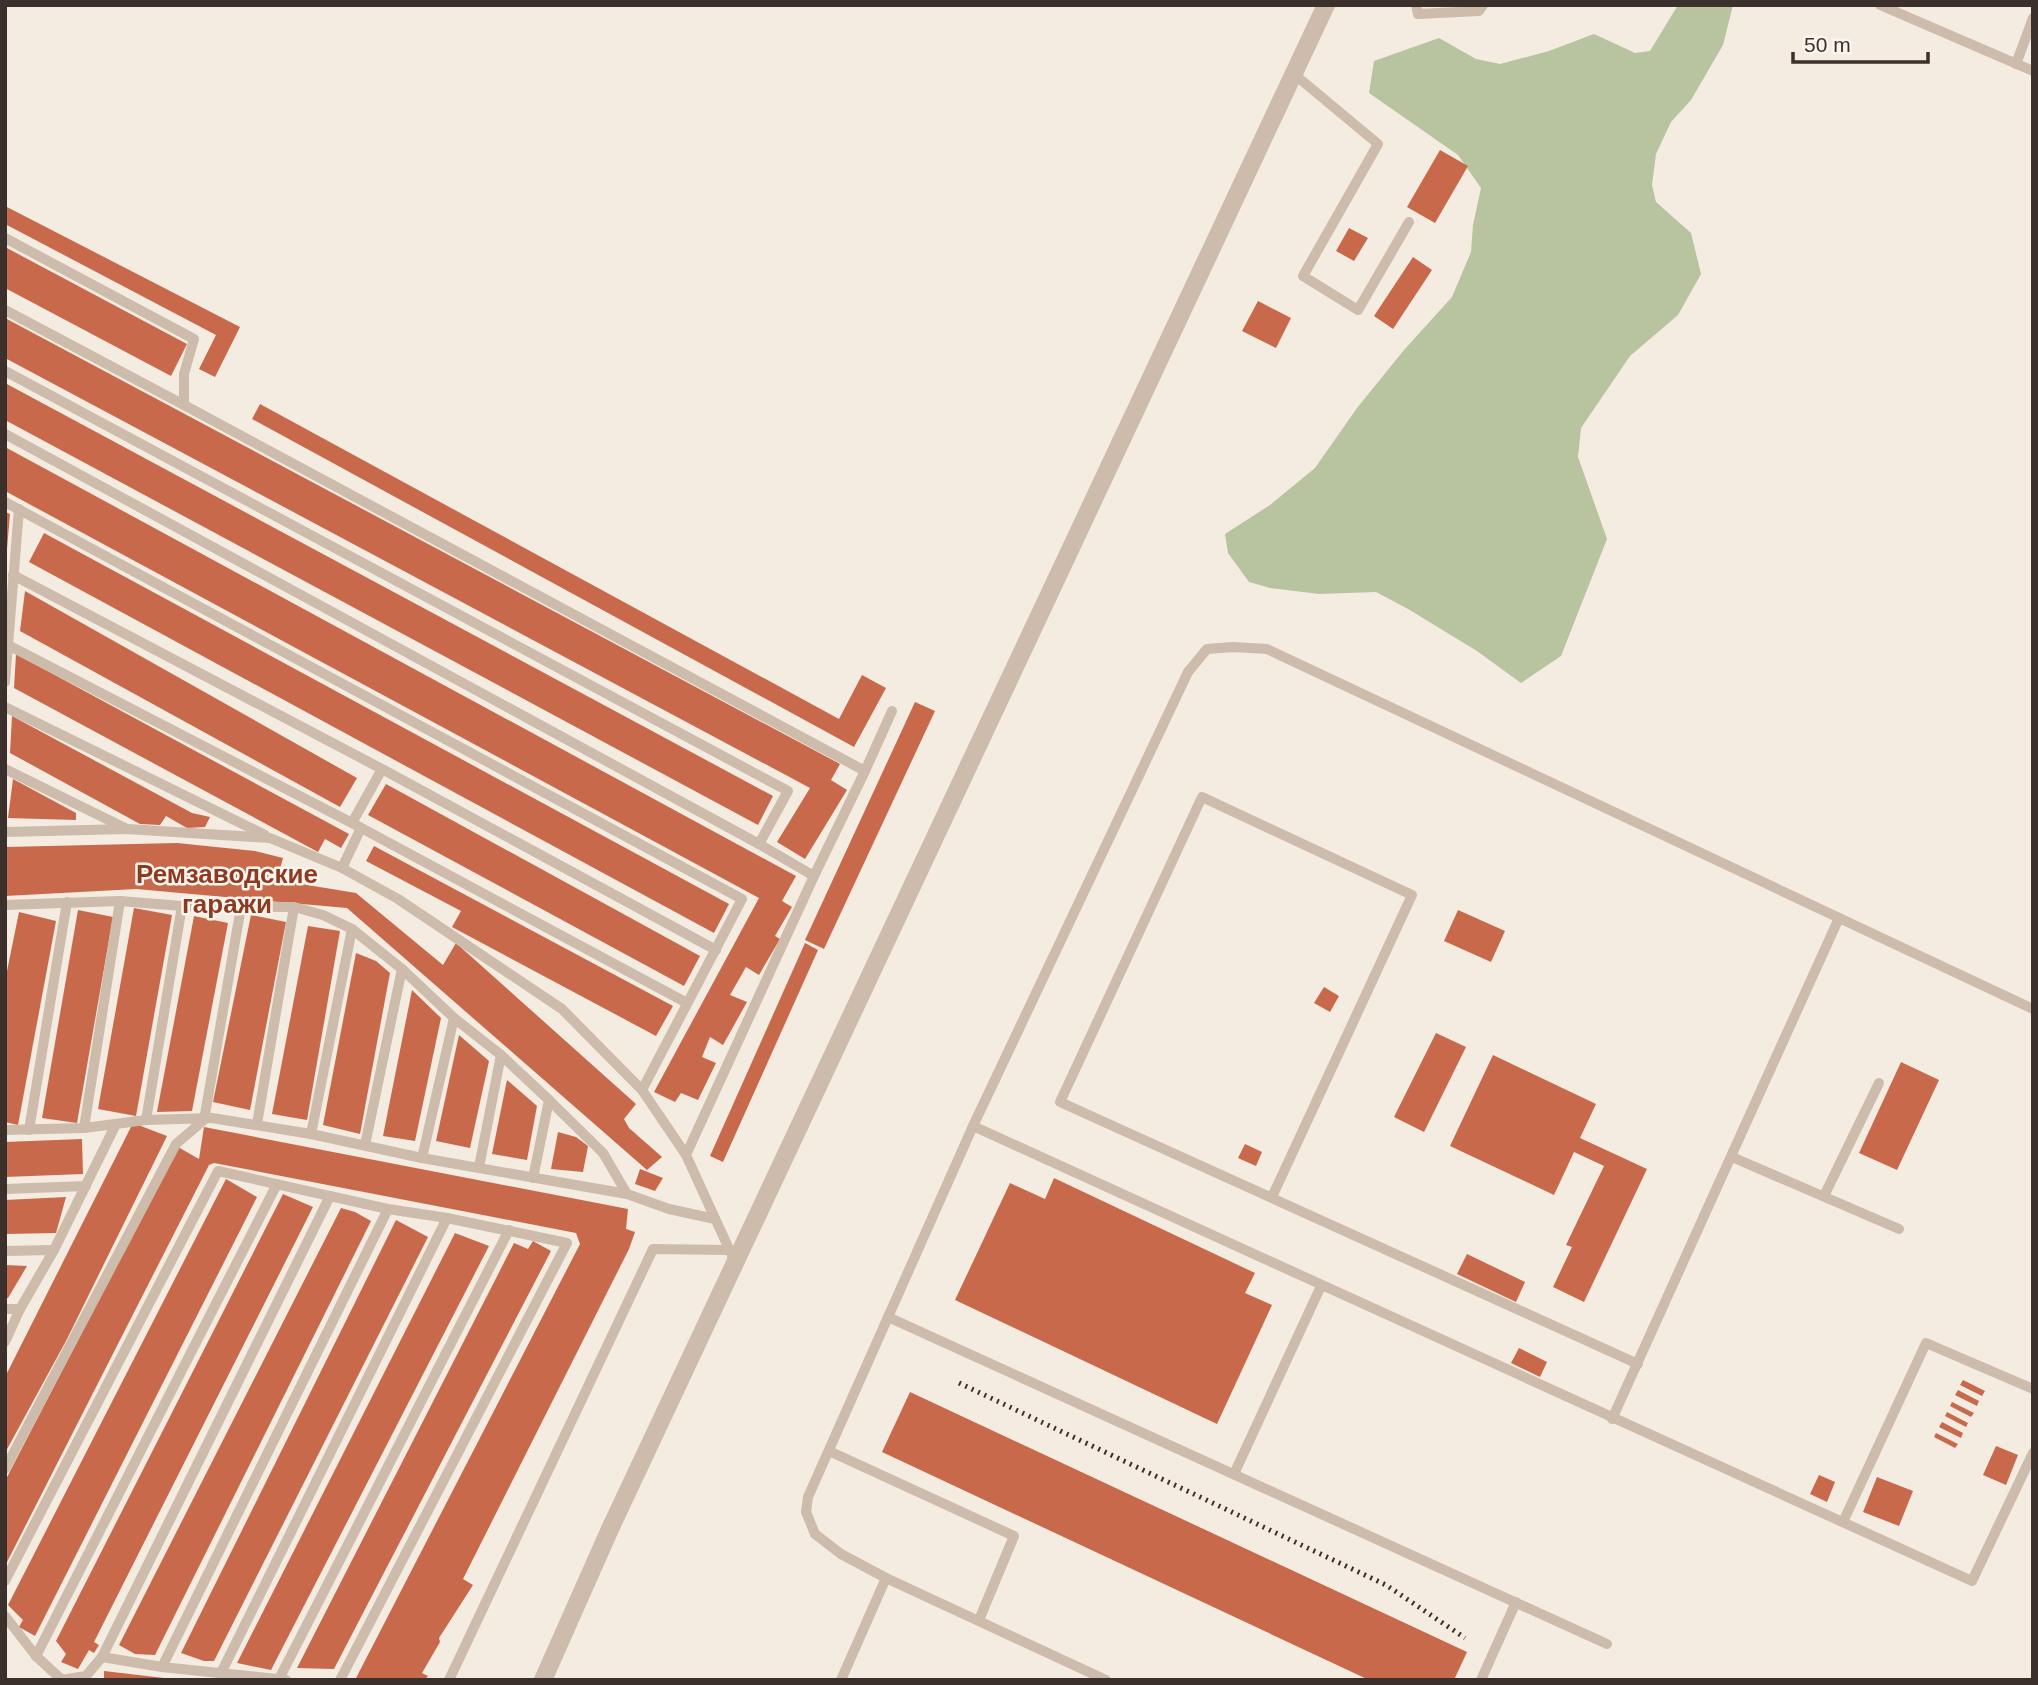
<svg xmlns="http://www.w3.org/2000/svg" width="2038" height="1685" font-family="Helvetica,sans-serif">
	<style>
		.green { fill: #b8c4a0 }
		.building { fill: #c8694b }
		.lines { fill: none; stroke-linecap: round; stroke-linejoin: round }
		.service { stroke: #cdbbac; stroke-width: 10 }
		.tertiary { stroke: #cdbbac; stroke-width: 18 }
		.rail { stroke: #3b302b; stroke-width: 5; stroke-dasharray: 2 5; stroke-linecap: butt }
		.labels { text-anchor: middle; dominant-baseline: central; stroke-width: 5; stroke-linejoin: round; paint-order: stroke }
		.neighbourhood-label { font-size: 26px; font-weight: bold; fill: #8c3b22; stroke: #fbf5ee }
	</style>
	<rect width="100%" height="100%" fill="#f4ebe1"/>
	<polygon class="green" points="1678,5 1733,5 1723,45 1691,100 1671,122 1656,154 1652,185 1656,202 1691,233 1701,274 1678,315 1630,356 1581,428 1578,457 1607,539 1561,656 1521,683 1477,651 1408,609 1376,592 1319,594 1270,588 1249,582 1228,553 1225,534 1270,505 1315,468 1357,408 1404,350 1452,297 1471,252 1473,225 1481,188 1458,155 1369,93 1374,61 1439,38 1476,59 1500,64 1549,51 1594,34 1635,53 1650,51"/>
	<g class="building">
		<polygon points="1440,150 1468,166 1435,223 1407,207"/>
		<polygon points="5,206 240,327 215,377 199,369 216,335 5,224"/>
		<polygon points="1349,228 1368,238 1354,261 1336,251"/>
		<polygon points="5,247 187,344 171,376 5,288"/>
		<polygon points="1413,257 1432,270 1393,329 1374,316"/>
		<polygon points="1258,301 1291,318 1276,348 1242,331"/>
		<polygon points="5,318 840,764 831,780 847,790 805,859 777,842 810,788 5,358"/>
		<polygon points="5,383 773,796 758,825 5,420"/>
		<polygon points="260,404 839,719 862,675 886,688 854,747 252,419"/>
		<polygon points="5,447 796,876 782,901 792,907 775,936 780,939 759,975 746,967 730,995 747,1002 723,1045 710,1037 702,1057 716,1063 698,1100 681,1093 675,1102 654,1092 759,898 5,491"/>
		<polygon points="5,512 10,514 7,549 5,549"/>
		<polygon points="44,533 729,904 714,933 29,562"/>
		<polygon points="25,591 357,778 340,807 20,631"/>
		<polygon points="16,654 349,834 341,848 325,839 318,852 14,688"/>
		<polygon points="915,702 935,711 824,949 805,940"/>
		<polygon points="12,716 192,813 210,817 205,827 187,828 166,816 160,825 140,824 10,753"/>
		<polygon points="13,779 76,813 76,820 8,818"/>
		<polygon points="386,784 700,956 684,986 368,815"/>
		<polygon points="177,843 255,851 283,858 277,880 356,893 443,965 456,943 636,1104 624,1119 629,1128 662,1157 647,1170 347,908 136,889 5,896 5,847"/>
		<polygon points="374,846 673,1006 656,1036 452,927 461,911 366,861"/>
		<polygon points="134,908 172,915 136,1116 98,1109"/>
		<polygon points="78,910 113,917 77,1123 42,1118"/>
		<polygon points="1458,910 1505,931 1491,962 1444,941"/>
		<polygon points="19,912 56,921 18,1125 5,1122 5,981"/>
		<polygon points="251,915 286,922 250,1110 213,1102"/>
		<polygon points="194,916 228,923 192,1111 157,1112"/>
		<polygon points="308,926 340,931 307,1120 272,1114"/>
		<polygon points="805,943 818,950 723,1162 710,1156"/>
		<polygon points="356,953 376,961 390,973 360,1134 323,1125"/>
		<polygon points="1324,987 1339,996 1330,1012 1314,1003"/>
		<polygon points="412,990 441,1018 415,1141 383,1136"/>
		<polygon points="1436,1033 1466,1047 1424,1132 1394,1117"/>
		<polygon points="459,1035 489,1061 470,1148 436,1141"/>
		<polygon points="1493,1055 1596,1104 1580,1138 1647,1169 1584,1302 1553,1287 1572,1247 1566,1245 1604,1166 1574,1152 1554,1195 1450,1146"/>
		<polygon points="1901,1062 1939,1080 1897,1170 1859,1153"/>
		<polygon points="507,1080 537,1106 527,1160 492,1154"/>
		<polygon points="133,1123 167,1136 67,1339 5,1453 5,1377"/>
		<polygon points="204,1127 628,1209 626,1229 635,1232 629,1249 463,1579 473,1585 439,1638 440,1642 422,1673 428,1676 425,1680 355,1680 580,1244 576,1233 214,1163 209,1165 5,1566 5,1481 178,1147 199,1159"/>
		<polygon points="558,1132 576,1137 588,1146 583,1172 551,1169"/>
		<polygon points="82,1139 83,1174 5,1177 5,1142"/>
		<polygon points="1245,1144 1262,1152 1256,1166 1238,1158"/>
		<polygon points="640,1169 663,1178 655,1191 635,1184"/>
		<polygon points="1054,1178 1255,1273 1245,1293 1272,1305 1217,1424 955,1300 1010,1183 1045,1199"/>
		<polygon points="226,1179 257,1197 35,1636 19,1627 23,1620 8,1605"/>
		<polygon points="283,1194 313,1207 94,1642 99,1645 94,1653 89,1650 78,1669 61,1662 66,1654 56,1641"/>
		<polygon points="66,1197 56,1233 5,1234 5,1200"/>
		<polygon points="341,1208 355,1212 371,1221 155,1655 135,1654 119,1645"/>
		<polygon points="396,1220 428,1237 214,1661 204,1661 181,1653"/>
		<polygon points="455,1233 489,1246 271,1670 237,1663"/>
		<polygon points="533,1241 551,1251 334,1669 297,1668 514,1243 528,1249"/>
		<polygon points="1467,1254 1525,1282 1516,1302 1457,1274"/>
		<polygon points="5,1265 27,1266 8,1298 5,1298"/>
		<polygon points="1519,1348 1547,1362 1540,1377 1511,1363"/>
		<polygon points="1963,1380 1985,1391 1982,1396 1960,1385"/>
		<polygon points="1958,1390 1979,1401 1977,1406 1955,1395"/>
		<polygon points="910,1392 1467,1652 1454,1680 1369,1680 882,1452"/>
		<polygon points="1952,1402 1974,1413 1971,1417 1950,1406"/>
		<polygon points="1947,1412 1968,1423 1966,1427 1945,1416"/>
		<polygon points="1942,1422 1963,1433 1961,1438 1939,1427"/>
		<polygon points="1936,1433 1958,1444 1955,1448 1934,1437"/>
		<polygon points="1996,1446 2018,1455 2006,1485 1983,1475"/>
		<polygon points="1819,1475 1835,1482 1827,1502 1810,1494"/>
		<polygon points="1877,1477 1913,1491 1899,1526 1863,1512"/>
		<polygon points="104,1671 164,1678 164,1680 104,1680"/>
	</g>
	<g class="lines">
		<g class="service">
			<polyline points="1416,5 1418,14 1479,11 1483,5"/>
			<polyline points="1880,5 2033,71"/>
			<polyline points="2016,64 2033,18"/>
			<polyline points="1294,74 1378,144 1303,276 1358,310 1409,222"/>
			<polyline points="5,238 194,339 184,374 184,405 865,771 814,876 686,1155 735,1262"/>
			<polyline points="5,310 184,405"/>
			<polyline points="5,371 788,791 759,844"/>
			<polyline points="5,434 759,844 814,876"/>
			<polyline points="5,502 742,899 642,1090"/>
			<polyline points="13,575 382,769 716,950"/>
			<polyline points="8,645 352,823 687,1003"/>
			<polyline points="5,682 19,509"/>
			<polyline points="5,707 265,835"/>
			<polyline points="5,769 125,828"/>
			<polyline points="865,771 892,711"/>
			<polyline points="352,823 382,769"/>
			<polyline points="5,832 127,829 270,838 342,868 398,899 562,1009 642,1090 686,1155"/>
			<polyline points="342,868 361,828"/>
			<polyline points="5,905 120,901 182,906 294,907 323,915 352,929 402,969 454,1018 501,1055 549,1100 603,1153 627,1194"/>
			<polyline points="146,1120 182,906"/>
			<polyline points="257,1124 294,907"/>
			<polyline points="973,1126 1972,1581 2033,1453"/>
			<polyline points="84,1128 120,901"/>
			<polyline points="5,1130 84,1128 146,1120 212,1118 311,1134 422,1158 627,1194 669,1209 715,1219"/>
			<polyline points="29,1130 67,902"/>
			<polyline points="311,1134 352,929"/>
			<polyline points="365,1145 402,969"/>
			<polyline points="1732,1157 1899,1229"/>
			<polyline points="422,1158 454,1018"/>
			<polyline points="479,1167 501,1055"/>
			<polyline points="533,1178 549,1100"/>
			<polyline points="5,1189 86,1186"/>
			<polyline points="1824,1196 1879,1083"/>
			<polyline points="1272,1197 1412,895 1202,797 1060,1102 1638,1364"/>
			<polyline points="5,1251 54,1250"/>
			<polyline points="5,1309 20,1309"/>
			<polyline points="888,1317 1607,1644"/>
			<polyline points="5,1342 20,1309 54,1250 116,1124"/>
			<polyline points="1612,1419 1839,918"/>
			<polyline points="829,1451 1014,1536 979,1620"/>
			<polyline points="5,1469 176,1144 204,1120 241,907"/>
			<polyline points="1234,1474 1321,1286"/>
			<polyline points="1843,1522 1926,1343 2033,1389"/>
			<polyline points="5,1581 218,1171 388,1209 447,1218 567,1243 340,1680"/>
			<polyline points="5,1616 36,1656 62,1680"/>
			<polyline points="36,1656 277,1184"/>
			<polyline points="102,1657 330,1196"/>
			<polyline points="162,1667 388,1209"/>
			<polyline points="221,1673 447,1218"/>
			<polyline points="279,1679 509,1230"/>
			<polyline points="61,1680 86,1676 102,1657 162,1667 286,1680"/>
			<polyline points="449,1680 653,1249 728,1250"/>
			<polyline points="841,1680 886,1578"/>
			<polyline points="1106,1680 886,1578 841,1554 815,1534 806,1512 808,1497 973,1126 1188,672 1207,649 1233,647 1267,649 2033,1009"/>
			<polyline points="1481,1680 1516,1602"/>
		</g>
		<polyline class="tertiary" points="543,1680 610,1529 1326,5"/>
		<polyline class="rail" points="959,1383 1386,1585 1465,1638"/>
	</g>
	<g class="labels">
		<g class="neighbourhood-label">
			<text x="227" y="874">Ремзаводские<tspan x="227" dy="30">гаражи</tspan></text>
		</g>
	</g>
	<rect width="2038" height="1685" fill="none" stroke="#3b302b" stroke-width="14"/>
	<path d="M1793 52v10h135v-10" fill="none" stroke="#3b302b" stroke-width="3.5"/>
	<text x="1804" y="52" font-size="21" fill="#3b302b" stroke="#fbf5ee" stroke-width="5" paint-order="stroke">50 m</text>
</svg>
